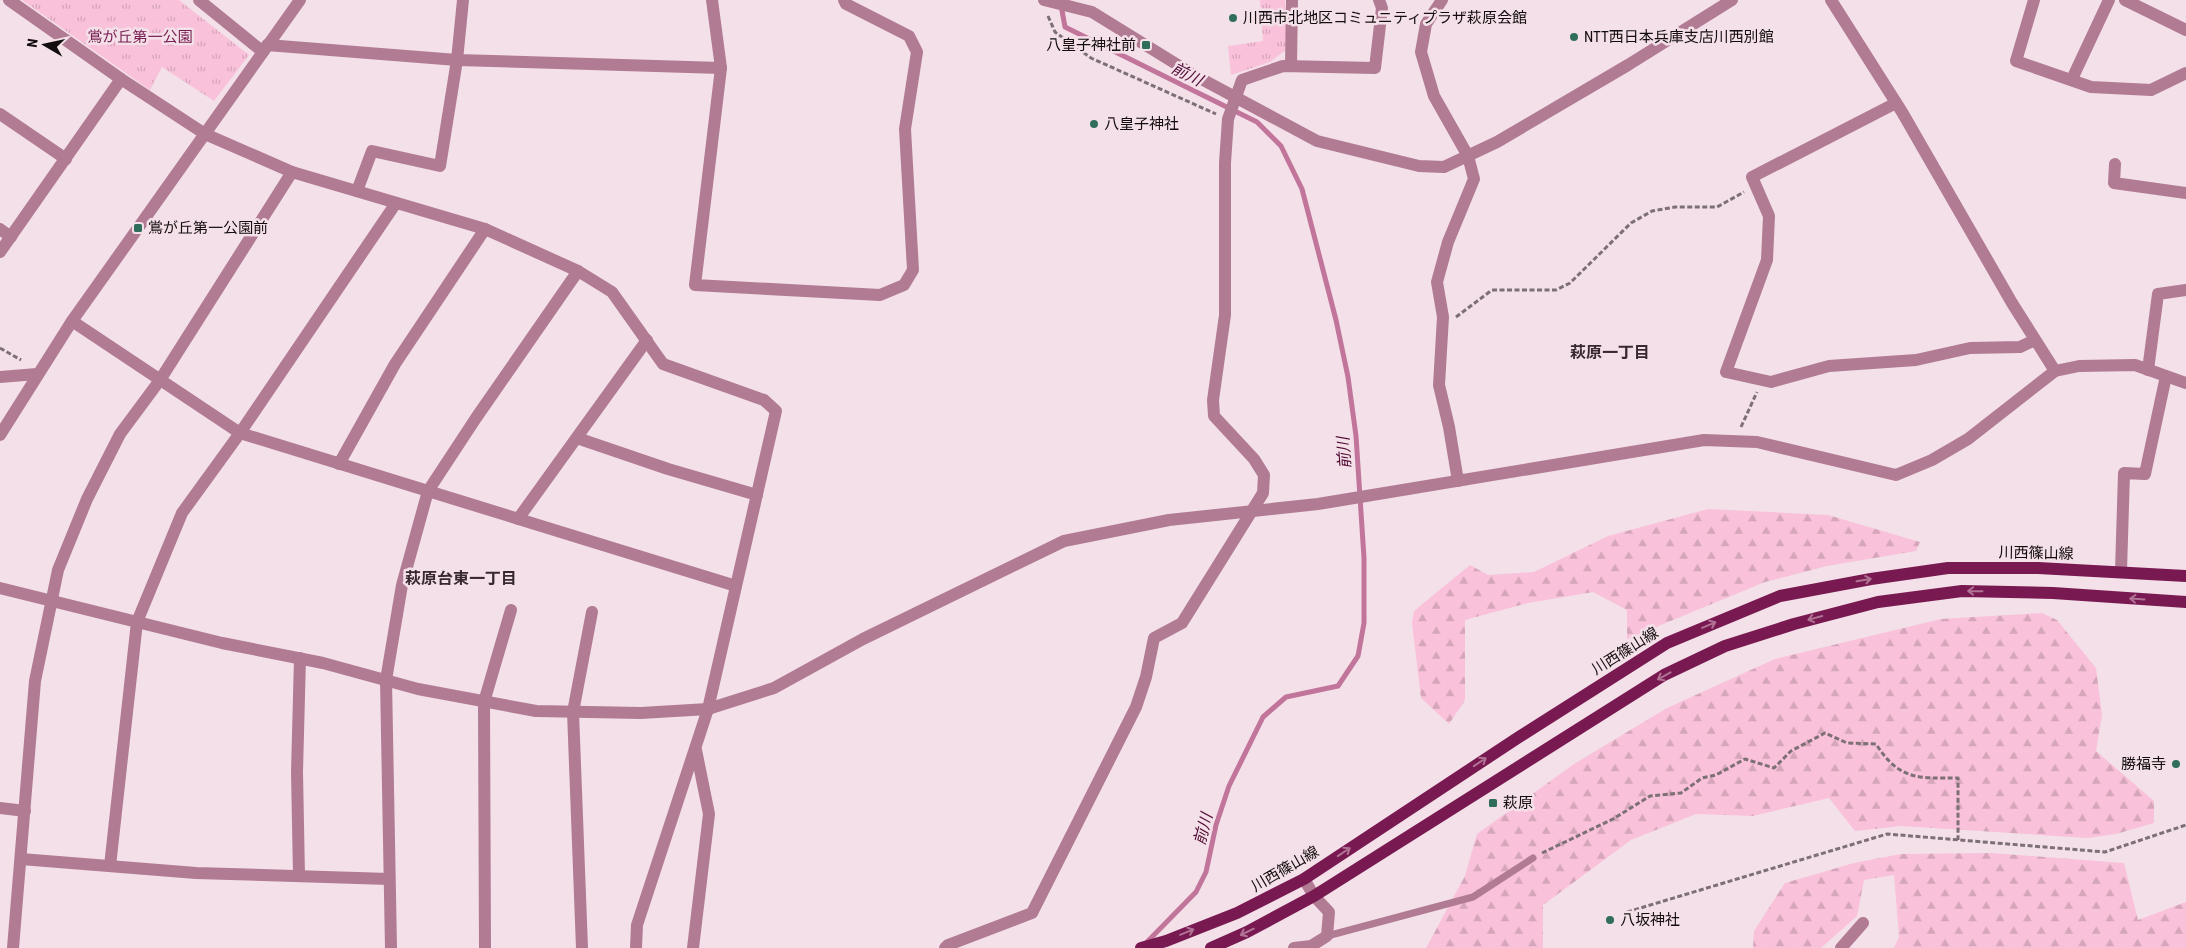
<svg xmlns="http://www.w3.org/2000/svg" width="2186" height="948" font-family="'Roboto Condensed','Noto Sans JP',sans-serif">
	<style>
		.grass { fill: url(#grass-tufts) }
		.forest { fill: url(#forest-firs) }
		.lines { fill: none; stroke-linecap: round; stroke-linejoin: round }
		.stream { stroke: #c1759a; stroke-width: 5 }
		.path { stroke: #7d7075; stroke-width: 3; stroke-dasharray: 5 2.5; stroke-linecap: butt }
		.service { stroke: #b17b94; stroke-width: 7 }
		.minor { stroke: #b17b94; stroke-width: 12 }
		.tertiary { stroke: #b17b94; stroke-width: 12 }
		.primary { stroke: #791951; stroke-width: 12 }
		.oneway { stroke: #b07395 }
		.poi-dot { fill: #306e5b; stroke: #f4e0e8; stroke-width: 2 }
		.labels { text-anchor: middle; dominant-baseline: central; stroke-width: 5; stroke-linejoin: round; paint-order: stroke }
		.poi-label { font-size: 15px; fill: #130d0f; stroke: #f4e0e8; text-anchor: start }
		.park-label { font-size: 15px; fill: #771c50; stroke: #f4e0e8 }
		.street-label { font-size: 15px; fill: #130d0f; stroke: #f4e0e8 }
		.water-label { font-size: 16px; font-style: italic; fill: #500a34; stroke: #f4e0e8 }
		.neighbourhood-label { font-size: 16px; font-weight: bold; fill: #37292f; stroke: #f4e0e8 }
	</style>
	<defs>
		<pattern id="grass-tufts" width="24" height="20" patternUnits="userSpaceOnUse" patternTransform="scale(1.25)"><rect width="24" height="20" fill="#f9c1da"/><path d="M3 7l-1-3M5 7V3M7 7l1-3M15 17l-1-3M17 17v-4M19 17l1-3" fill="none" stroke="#d5a5ba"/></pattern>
		<pattern id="forest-firs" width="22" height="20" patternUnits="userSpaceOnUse" patternTransform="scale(1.25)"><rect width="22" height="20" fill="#f9c1da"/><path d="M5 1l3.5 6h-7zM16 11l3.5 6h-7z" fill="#d5a5ba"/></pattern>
	</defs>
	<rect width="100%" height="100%" fill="#f4e0e8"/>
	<g class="grass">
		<polygon points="22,0 179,0 249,55 214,101 162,67 150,90"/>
		<polygon points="1260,0 1285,0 1287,49 1270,62 1231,75 1228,46 1263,41"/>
	</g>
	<g class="forest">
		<polygon points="1708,509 1828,515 1920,542 1916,551 1827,566 1765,582 1627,639 1627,610 1593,592 1528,603 1465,620 1465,700 1449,724 1421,698 1412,623 1414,611 1470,565 1488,575 1534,572 1608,536"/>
		<polygon points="2042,613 2057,620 2096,668 2102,715 2096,751 2154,801 2154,823 2116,834 2088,838 1901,826 1855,831 1829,798 1753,816 1696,814 1631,840 1543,905 1543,948 1426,948 1465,876 1477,834 1574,764 1667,708 1775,659 1941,619"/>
		<polygon points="1992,853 2124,863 2138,920 2186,902 2186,948 1894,948 1899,937 1894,875 1864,880 1857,916 1821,948 1753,948 1754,931 1785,883 1854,863 1901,854"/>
	</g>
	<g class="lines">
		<polyline class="stream" points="1061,5 1065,27 1257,122 1281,146 1302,189 1336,320 1348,377 1356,436 1364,558 1364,623 1358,656 1338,686 1286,697 1263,717 1229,786 1216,825 1206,872 1196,892 1146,943"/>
		<g class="path">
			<polyline points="1048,16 1055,32 1091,58 1216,114"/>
			<polyline points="1456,317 1492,290 1556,290 1570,283 1631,223 1652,211 1675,207 1717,207 1744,192"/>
			<polyline points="0,348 21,360"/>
			<polyline points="1741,427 1757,392"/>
			<path d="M1542,853L1613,819L1650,796L1681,793L1702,778L1716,775L1745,759L1774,768L1791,751L1825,733L1847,743L1876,744C1900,781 1918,778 1958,778V840"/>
			<polyline points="1627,912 1887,834 2105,852 2186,825"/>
		</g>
		<polyline class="service" points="1327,936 1473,897 1533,858"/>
		<g class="minor">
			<polyline points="199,0 263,52"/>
			<polyline points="1442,0 1426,24 1421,52 1434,96 1468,156 1474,179 1448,242 1437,282 1443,317 1439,385 1449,427 1458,481"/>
			<polyline points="1831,0 1902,112 2012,303 2055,371"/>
			<polyline points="2034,0 2016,61 2091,87 2151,90 2186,73"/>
			<polyline points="2125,0 2186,30"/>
			<polyline points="267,45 457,60 721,68 712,0"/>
			<polyline points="1291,66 1292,0"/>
			<polyline points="721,68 695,285 880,295 904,285 913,270 905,129 917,52 909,36 846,4 844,0"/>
			<polyline points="2072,79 2109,0"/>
			<polyline points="1896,103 1752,177 1769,216 1767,260 1726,372 1771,382 1829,366 1916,360 1970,348 2020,347 2035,340"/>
			<polyline points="0,114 66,159"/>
			<polyline points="205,134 292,172 485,229 578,271 476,418 428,491 402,585 386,680 391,948"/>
			<polyline points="2115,164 2114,183 2186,193"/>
			<polyline points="357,191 372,151 440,166 457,60 463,0"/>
			<polyline points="0,229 11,237"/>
			<polyline points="0,252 121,79"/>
			<polyline points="578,271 612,292 663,364 764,400 776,411 708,709 637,925 636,948"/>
			<polyline points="72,321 240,433 736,586"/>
			<polyline points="2148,370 2158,294 2186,290"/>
			<polyline points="577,438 668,469 757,495"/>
			<polyline points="339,464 395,364 485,229"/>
			<polyline points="518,519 647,340"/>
			<polyline points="2121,571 2124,473 2145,474 2166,376"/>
			<polyline points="0,588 222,643 323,663 418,689 536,711 641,713 708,709 774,688 863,639 1064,541 1169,520 1318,504 1704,440 1757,442 1896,475 1932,460 1968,439 2055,371 2079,366 2135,365 2186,383"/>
			<polyline points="0,808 25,811"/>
			<polyline points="21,859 196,873 389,879"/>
			<polyline points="110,866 137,622 182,513 240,433 396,203"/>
			<polyline points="299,876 297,772 300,658"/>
			<polyline points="13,948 35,681 58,570 87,499 120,434 160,380 292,172"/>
			<polyline points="485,948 484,702 511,610"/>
			<polyline points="582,948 573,712 592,612"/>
			<polyline points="693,948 709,814 696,750"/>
			<polyline points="945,948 948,945 1032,913 1136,707 1146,677 1154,638 1182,623 1263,493 1264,475 1254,459 1214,416 1213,400 1225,315 1225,163 1228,119 1242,80 1283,66 1375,68 1382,8 1379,0"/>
			<polyline points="1294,948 1311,946 1327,936 1329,912 1314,896 1304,879"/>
			<polyline points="1841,948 1863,923"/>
		</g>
		<g class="tertiary">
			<polyline points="9,0 121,79 205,134"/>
			<polyline points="1044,0 1092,12 1194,75 1317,141 1419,166 1444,167 1497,142 1628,65 1732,0"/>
			<polyline points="0,377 37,374"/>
			<polyline points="0,435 72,321 300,0"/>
		</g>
		<g class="primary">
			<polyline points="1141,948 1166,941 1237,913 1304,879 1519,737 1667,643 1780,596 1871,579 1948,568 2038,568 2186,576"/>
			<polyline points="1211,948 1247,932 1314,896 1664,675 1725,646 1794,624 1878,602 1962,591 2053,593 2186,602"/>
		</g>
	</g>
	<defs><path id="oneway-shaft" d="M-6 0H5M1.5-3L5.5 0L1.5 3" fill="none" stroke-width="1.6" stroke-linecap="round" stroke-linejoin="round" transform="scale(1.25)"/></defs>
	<g class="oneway">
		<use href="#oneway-shaft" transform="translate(1864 580) rotate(-10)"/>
		<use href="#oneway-shaft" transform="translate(1975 591) rotate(-179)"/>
		<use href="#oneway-shaft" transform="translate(2137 599) rotate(-176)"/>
		<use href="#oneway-shaft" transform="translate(1815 618) rotate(165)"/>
		<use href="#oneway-shaft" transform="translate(1709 625) rotate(-23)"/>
		<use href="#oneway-shaft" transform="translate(1664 676) rotate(151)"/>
		<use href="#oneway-shaft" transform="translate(1480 762) rotate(-34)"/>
		<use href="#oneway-shaft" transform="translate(1344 852) rotate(-34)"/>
		<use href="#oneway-shaft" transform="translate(1187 932) rotate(-22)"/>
		<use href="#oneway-shaft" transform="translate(1247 932) rotate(154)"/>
	</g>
	<g class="poi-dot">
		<circle cx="1233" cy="18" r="5"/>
		<circle cx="1574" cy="37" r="5"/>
		<rect x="1141" y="40" width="10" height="10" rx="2.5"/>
		<circle cx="1094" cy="124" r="5"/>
		<rect x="133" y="223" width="10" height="10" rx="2.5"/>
		<circle cx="2176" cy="764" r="5"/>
		<rect x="1488" y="798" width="10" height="10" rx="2.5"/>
		<circle cx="1610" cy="920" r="5"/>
	</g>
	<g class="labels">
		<g class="poi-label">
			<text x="1243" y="18">川西市北地区コミュニティプラザ萩原会館</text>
			<text x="1584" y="37">NTT西日本兵庫支店川西別館</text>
			<text x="1136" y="45" text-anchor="end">八皇子神社前</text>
			<text x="1104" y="124">八皇子神社</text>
			<text x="148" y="228">鴬が丘第一公園前</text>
			<text x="2166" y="764" text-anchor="end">勝福寺</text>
			<text x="1503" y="803">萩原</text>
			<text x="1620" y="920">八坂神社</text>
		</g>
		<g class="park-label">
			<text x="140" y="37">鴬が丘第一公園</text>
		</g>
		<g class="street-label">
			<text transform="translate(2036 553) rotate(1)">川西篠山線</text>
			<text transform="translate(1625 651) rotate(-32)">川西篠山線</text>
			<text transform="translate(1285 869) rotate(-30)">川西篠山線</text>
		</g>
		<g class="water-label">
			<text transform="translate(1187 74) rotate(27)">前川</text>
			<text transform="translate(1344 453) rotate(-94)">前川</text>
			<text transform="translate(1203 829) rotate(-75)">前川</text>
		</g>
		<g class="neighbourhood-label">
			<text x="1610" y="352">萩原一丁目</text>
			<text x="461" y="578">萩原台東一丁目</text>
		</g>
	</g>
	<g transform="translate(45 45) rotate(279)" stroke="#f4e0e8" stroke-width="4" paint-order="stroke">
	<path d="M0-4L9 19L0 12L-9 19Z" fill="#130d0f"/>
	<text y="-8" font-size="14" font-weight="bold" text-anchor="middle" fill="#130d0f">N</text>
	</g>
</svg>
